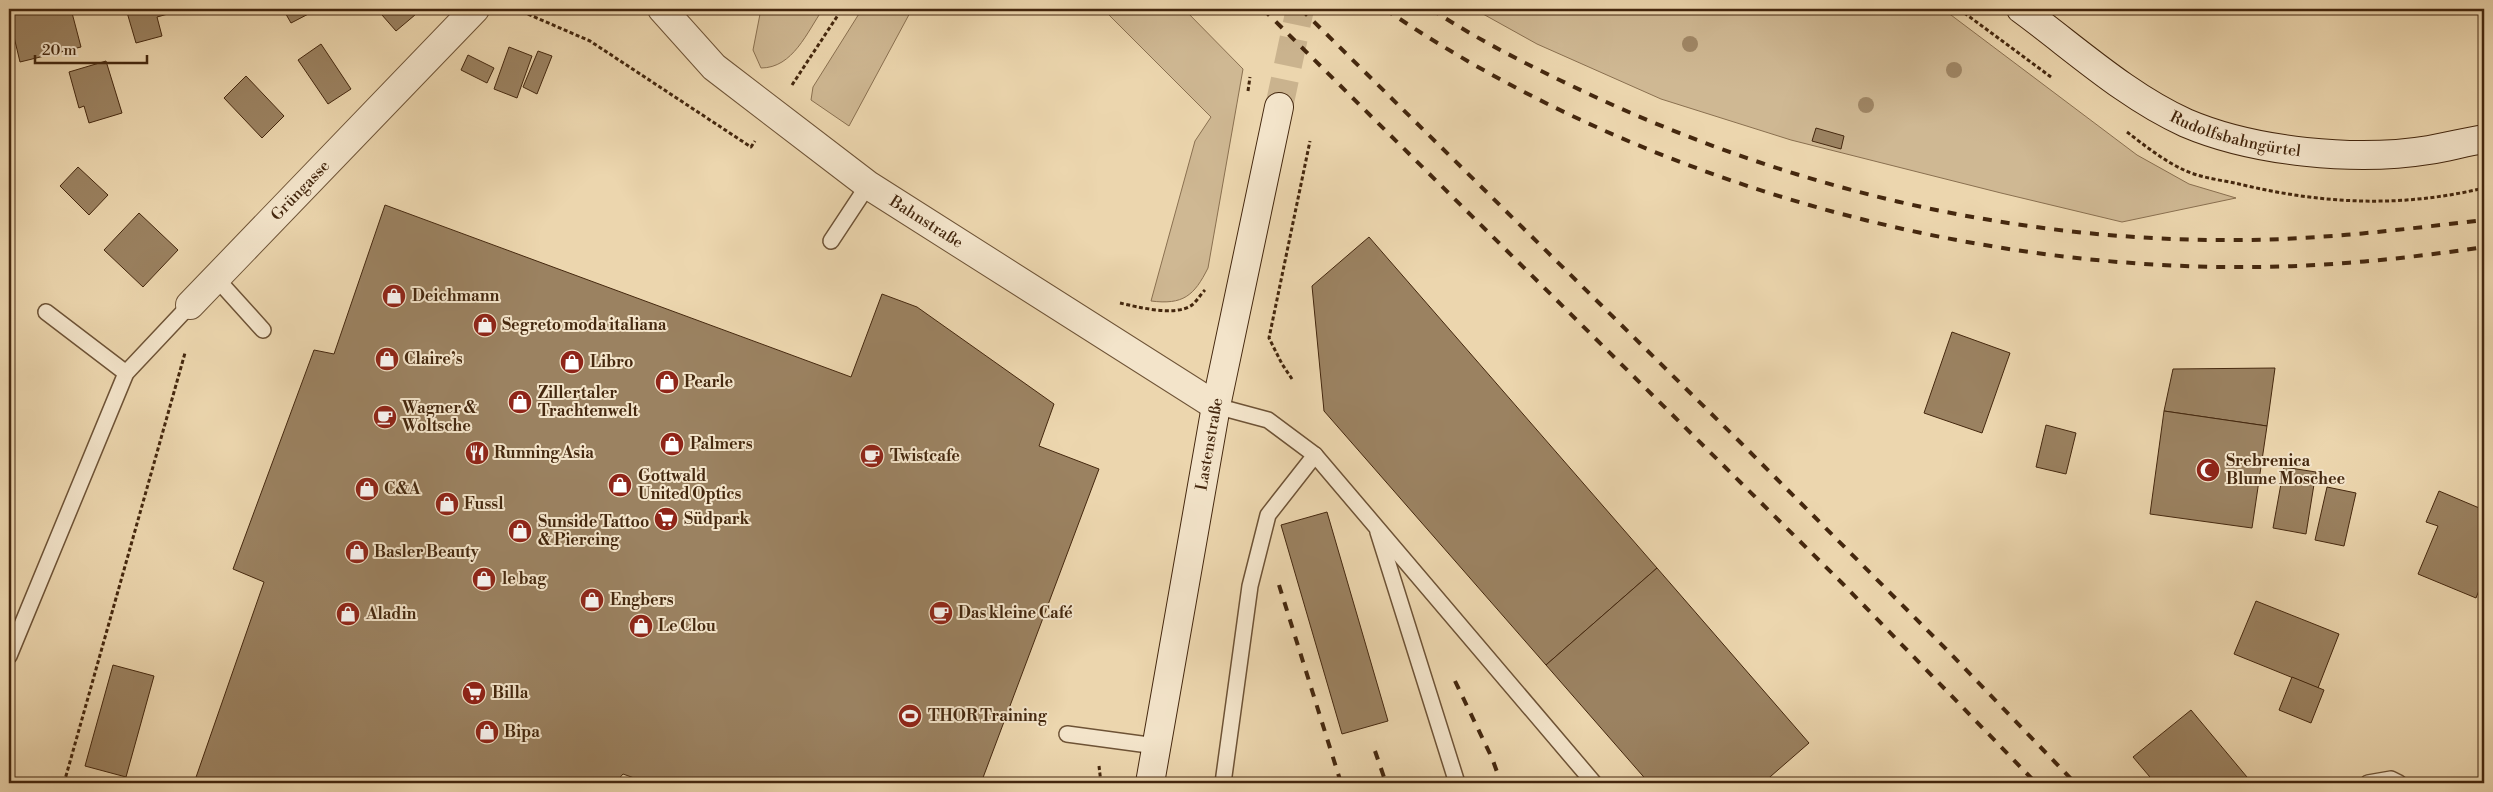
<svg xmlns="http://www.w3.org/2000/svg" width="2493" height="792" font-family="'Libre Bodoni',serif">
	<style>
		.green { fill: #cfb893; stroke: #8a7050 }
		.building { fill: #9b8261; stroke: #44270e }
		.lines { fill: none; stroke-linecap: round; stroke-linejoin: round }
		.secondary-tunnel { stroke: #cab38e; stroke-width: 28; stroke-dasharray: 28 14; stroke-linecap: butt }
		.lane-casing { stroke: #6e5336; stroke-width: 18 }
		.street-casing { stroke: #6e5336; stroke-width: 30 }
		.secondary-casing { stroke: #44270e; stroke-width: 30 }
		.path { stroke: #44270e; stroke-width: 3; stroke-dasharray: 4 2.5; stroke-linecap: butt }
		.lane { stroke: #f3e4ca; stroke-width: 15 }
		.street { stroke: #f3e4ca; stroke-width: 28 }
		.secondary { stroke: #f3e4ca; stroke-width: 28 }
		.rail { stroke: #44270e; stroke-width: 4; stroke-dasharray: 9 9; stroke-linecap: butt }
		.tree { fill: #9f8665 }
		.labels { text-anchor: middle; dominant-baseline: central; stroke-width: 4; stroke-linejoin: round; paint-order: stroke }
		.street-label { font-size: 16px; fill: #44270e; stroke: #f3e4ca }
		.poi-label { font-size: 16px; font-weight: bold; fill: #44270e; stroke: #f3e4ca; text-anchor: start }
	</style>
	<rect width="100%" height="100%" fill="#ecd6ae"/>
	<filter id="stains"><feTurbulence type="fractalNoise" baseFrequency=".004" numOctaves="4"/><feColorMatrix values="0 0 0 0 .2 0 0 0 0 .09 0 0 0 0 .02 0 0 0 .5 -.17"/></filter>
	<radialGradient id="worn" r=".72"><stop offset=".6" stop-color="#630" stop-opacity="0"/><stop offset="1" stop-color="#630" stop-opacity=".3"/></radialGradient>
	<g class="green">
		<path d="M761,9H823C807,32 793,68 761,68L753,50Z"/>
		<polygon points="862,9 912,9 849,126 811,100 813,87"/>
		<path d="M1103,9H1184L1243,69L1208,268C1194,296 1183,305 1151,301L1195,141L1211,117Z"/>
		<polygon points="1474,9 1589,9 1606,11 1617,9 1943,9 2137,155 2189,184 2236,198 2122,222 2001,193 1791,140 1661,99 1537,44"/>
	</g>
	<g class="building">
		<polygon points="39,9 71,9 81,47 20,62 9,16"/>
		<polygon points="126,9 174,9 175,12 157,17 162,36 136,43"/>
		<polygon points="283,9 318,9 291,23"/>
		<polygon points="388,9 422,9 396,31 382,15"/>
		<polygon points="321,44 351,89 328,104 298,60"/>
		<polygon points="509,47 532,56 517,98 494,89"/>
		<polygon points="538,51 552,56 537,94 523,87"/>
		<polygon points="468,55 494,68 487,83 461,70"/>
		<polygon points="106,61 122,113 89,123 84,106 79,108 69,72"/>
		<polygon points="246,76 284,116 262,138 224,98"/>
		<polygon points="1816,128 1844,136 1841,149 1812,141"/>
		<polygon points="78,167 108,195 89,215 60,186"/>
		<polygon points="385,205 851,377 882,294 917,307 1054,404 1039,446 1099,469 981,783 648,783 623,774 615,783 194,783 264,582 233,569 314,350 334,354"/>
		<polygon points="139,213 178,250 143,287 104,250"/>
		<polygon points="1369,237 1657,568 1546,665 1324,411 1312,286"/>
		<polygon points="1952,332 2010,353 1982,433 1924,413"/>
		<polygon points="2275,368 2267,426 2164,411 2173,369"/>
		<polygon points="2164,411 2267,426 2252,528 2150,514"/>
		<polygon points="2046,425 2076,433 2066,474 2036,467"/>
		<polygon points="2284,467 2316,472 2306,534 2273,528"/>
		<polygon points="2327,487 2356,493 2344,546 2315,540"/>
		<polygon points="2439,491 2484,510 2484,578 2476,598 2418,574 2438,526 2426,522"/>
		<polygon points="1327,512 1388,721 1342,734 1281,525"/>
		<polygon points="1657,568 1809,743 1763,783 1649,783 1546,665"/>
		<polygon points="2256,601 2339,634 2318,688 2234,654"/>
		<polygon points="113,665 154,676 126,777 85,766"/>
		<polygon points="2292,677 2324,690 2311,723 2279,710"/>
		<polygon points="2191,710 2252,783 2155,783 2133,757"/>
	</g>
	<g class="lines">
		<polyline class="secondary-tunnel" points="1279,107 1300,9"/>
		<g class="lane-casing">
			<g id="lane">
				<polyline points="831,241 868,185"/>
				<polyline points="216,278 263,330"/>
				<polyline points="46,312 126,373"/>
				<polyline points="1216,406 1268,420 1315,455 1594,783"/>
				<polyline points="1378,532 1457,783"/>
				<polyline points="9,656 126,373 190,305"/>
				<polyline points="1067,734 1156,746"/>
				<polyline points="1223,783 1250,586 1268,515 1315,455"/>
				<polyline points="2368,783 2391,779 2399,783"/>
			</g>
		</g>
		<g class="street-casing">
			<g id="street">
				<path id="s1" d="M662,9L714,67L868,185L1216,406"/>
				<path id="s2" d="M190,305L475,9"/>
			</g>
		</g>
		<g class="secondary-casing">
			<g id="secondary">
				<path id="s3" d="M2021,9C2073,47 2126,96 2186,123C2254,152 2356,162 2429,150C2447,147 2466,142 2484,139"/>
				<path id="s4" d="M1150,783L1216,406L1279,107"/>
			</g>
		</g>
		<g class="path">
			<polyline points="516,9 590,41 751,147 755,141"/>
			<polyline points="1959,9 2051,77"/>
			<polyline points="792,85 842,9"/>
			<polyline points="1248,91 1250,77"/>
			<path d="M2127,132C2144,145 2164,161 2184,170C2201,178 2221,180 2239,184C2322,204 2401,208 2484,188"/>
			<path d="M1120,303C1138,307 1175,317 1192,305C1196,302 1201,294 1205,290"/>
			<polyline points="1292,379 1282,364 1269,338 1310,141"/>
			<polyline points="1099,766 1101,783"/>
			<polyline points="64,783 185,353"/>
		</g>
		<use href="#lane" class="lane"/>
		<use href="#street" class="street"/>
		<use href="#secondary" class="secondary"/>
		<g class="rail">
			<polyline points="1263,9 1844,585 2036,783"/>
			<polyline points="1301,9 1741,443 1946,649 2075,783"/>
			<path d="M1385,9C1634,179 1959,271 2260,267C2335,266 2410,258 2484,247"/>
			<path d="M1431,9C1481,42 1536,69 1591,95C1797,191 2020,243 2248,240C2327,239 2406,229 2484,220"/>
			<polyline points="1279,585 1341,783"/>
			<polyline points="1455,681 1492,758 1501,783"/>
			<polyline points="1375,751 1386,783"/>
		</g>
	</g>
	<g class="tree">
		<circle cx="1690" cy="44" r="8"/>
		<circle cx="1954" cy="70" r="8"/>
		<circle cx="1866" cy="105" r="8"/>
	</g>
	<defs>
		<g id="shop-disc" transform="scale(1.25)"><circle r="9.5" fill="#8f2418" stroke="#f3e4ca"/><path d="M-5-2.5h2.3a2.7 3.5 0 0 1 5.4 0H5L5.5 6h-11ZM-1.5-2.5h3a1.5 2.3 0 0 0-3 0Z" fill="#fff"/></g>
		<g id="cafe-disc" transform="scale(1.25)"><circle r="9.5" fill="#8f2418" stroke="#f3e4ca"/><path d="M-5.5-4.5H6V0H3Q3 3.5 0 3.5H-2.5Q-5.5 3.5-5.5 0ZM3-3.2v2h1.7v-2ZM-6 4.5H4V6H-6Z" fill="#fff"/></g>
		<g id="restaurant-disc" transform="scale(1.25)"><circle r="9.5" fill="#8f2418" stroke="#f3e4ca"/><path d="M-5-6h1v4h1v-4h1v4h1v-4h1v5L-1.5 .5V6h-2V.5L-5-1ZM5-6V6H3V1.5H1.5Q1.5-4 5-6Z" fill="#fff"/></g>
		<g id="mosque-disc" transform="scale(1.25)"><circle r="9.5" fill="#8f2418" stroke="#f3e4ca"/><path d="M3.5-4.9A6 6 0 1 0 3.5 4.9A5 5 0 1 1 3.5-4.9Z" fill="#fff"/></g>
		<g id="supermarket-disc" transform="scale(1.25)"><circle r="9.5" fill="#8f2418" stroke="#f3e4ca"/><path d="M-6-5.5h2.5l.6 2H6L4.5 2H-2.5L-4.4-4H-6ZM-1.5 3.2a1.3 1.3 0 1 0 .1 0ZM3 3.2a1.3 1.3 0 1 0 .1 0Z" fill="#fff"/></g>
		<g id="stadium-disc" transform="scale(1.25)"><circle r="9.5" fill="#8f2418" stroke="#f3e4ca"/><path d="M0-5a6.5 5 0 1 0 0 10a6.5 5 0 1 0 0-10ZM-3.5-1.8h7v3.6h-7Z" fill="#fff"/></g>
	</defs>
	<g fill-rule="evenodd">
		<use href="#shop-disc" x="394" y="296"/>
		<use href="#shop-disc" x="485" y="325"/>
		<use href="#shop-disc" x="387" y="359"/>
		<use href="#shop-disc" x="572" y="362"/>
		<use href="#shop-disc" x="667" y="382"/>
		<use href="#shop-disc" x="520" y="402"/>
		<use href="#cafe-disc" x="385" y="417"/>
		<use href="#shop-disc" x="672" y="444"/>
		<use href="#restaurant-disc" x="477" y="453"/>
		<use href="#cafe-disc" x="872" y="456"/>
		<use href="#mosque-disc" x="2208" y="470"/>
		<use href="#shop-disc" x="620" y="485"/>
		<use href="#shop-disc" x="367" y="489"/>
		<use href="#shop-disc" x="447" y="504"/>
		<use href="#supermarket-disc" x="666" y="519"/>
		<use href="#shop-disc" x="520" y="531"/>
		<use href="#shop-disc" x="357" y="552"/>
		<use href="#shop-disc" x="484" y="579"/>
		<use href="#shop-disc" x="592" y="600"/>
		<use href="#cafe-disc" x="941" y="613"/>
		<use href="#shop-disc" x="348" y="614"/>
		<use href="#shop-disc" x="641" y="626"/>
		<use href="#supermarket-disc" x="474" y="693"/>
		<use href="#stadium-disc" x="910" y="716"/>
		<use href="#shop-disc" x="487" y="732"/>
	</g>
	<g class="labels">
		<g class="street-label">
			<text stroke="none"><textPath href="#s3" startOffset="252">Rudolfsbahngürtel</textPath></text>
			<text stroke="none"><textPath href="#s2" startOffset="159">Grüngasse</textPath></text>
			<text stroke="none"><textPath href="#s1" startOffset="341">Bahnstraße</textPath></text>
			<text stroke="none"><textPath href="#s4" startOffset="344">Lastenstraße</textPath></text>
		</g>
		<g class="poi-label">
			<text x="412" y="296">Deichmann</text>
			<text x="502" y="325">Segreto moda italiana</text>
			<text x="404" y="359">Claire’s</text>
			<text x="590" y="362">Libro</text>
			<text x="684" y="382">Pearle</text>
			<text x="538" y="393">Zillertaler<tspan x="538" dy="18">Trachtenwelt</tspan></text>
			<text x="402" y="408">Wagner &amp;<tspan x="402" dy="18">Woltsche</tspan></text>
			<text x="690" y="444">Palmers</text>
			<text x="494" y="453">Running Asia</text>
			<text x="890" y="456">Twistcafe</text>
			<text x="2226" y="461">Srebrenica<tspan x="2226" dy="18">Blume Moschee</tspan></text>
			<text x="638" y="476">Gottwald<tspan x="638" dy="18">United Optics</tspan></text>
			<text x="384" y="489">C&amp;A</text>
			<text x="464" y="504">Fussl</text>
			<text x="684" y="519">Südpark</text>
			<text x="538" y="522">Sunside Tattoo<tspan x="538" dy="18">&amp; Piercing</tspan></text>
			<text x="374" y="552">Basler Beauty</text>
			<text x="502" y="579">le bag</text>
			<text x="610" y="600">Engbers</text>
			<text x="958" y="613">Das kleine Café</text>
			<text x="366" y="614">Aladin</text>
			<text x="658" y="626">Le Clou</text>
			<text x="492" y="693">Billa</text>
			<text x="928" y="716">THOR Training</text>
			<text x="504" y="732">Bipa</text>
		</g>
	</g>
	<rect width="2493" height="792" fill="none" stroke="#ecd6ae" stroke-width="30"/>
	<rect x="10" y="10" width="2473" height="772" fill="none" stroke="#44270e" stroke-width="2.5"/>
	<rect x="15" y="15" width="2463" height="762" fill="none" stroke="#44270e"/>
	<path d="M35 55v8h112v-8" fill="none" stroke="#44270e" stroke-width="2.5"/>
	<text x="42" y="55" font-size="15" fill="#44270e" stroke="#f3e4ca" stroke-width="4" paint-order="stroke">20 m</text>
	<rect width="100%" height="100%" filter="url(#stains)"/>
	<rect width="100%" height="100%" fill="url(#worn)"/>
</svg>
